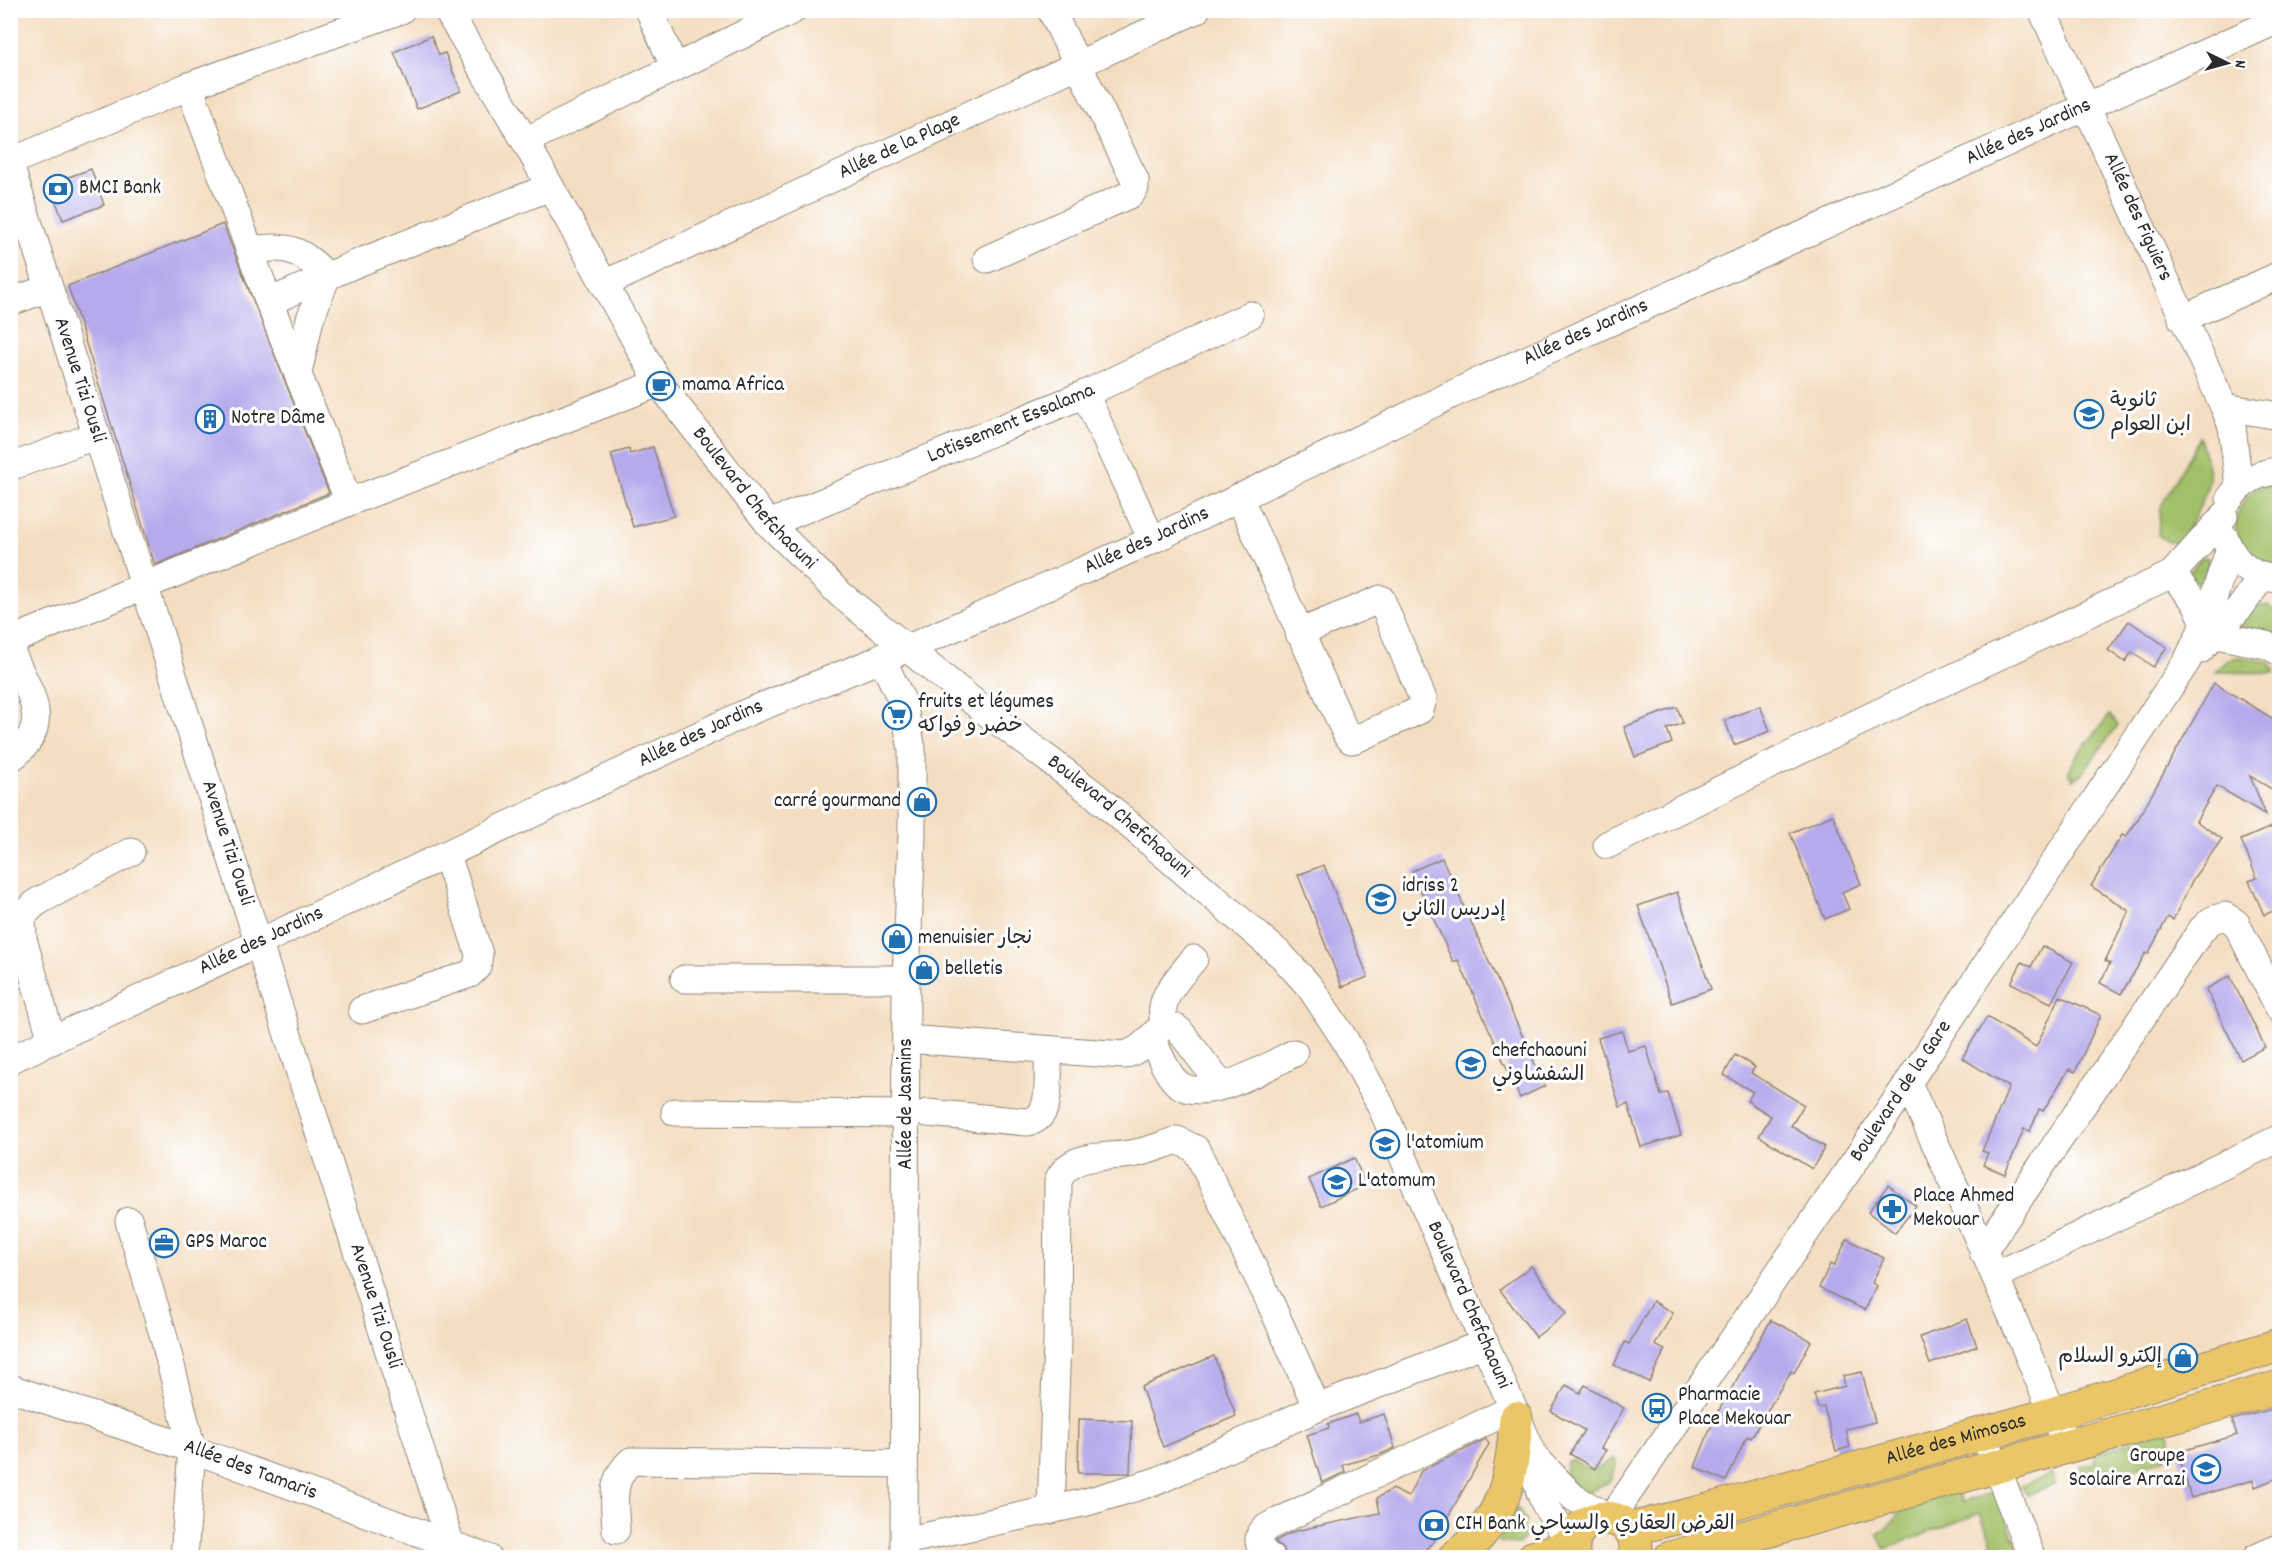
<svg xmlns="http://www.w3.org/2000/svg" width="2290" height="1568" font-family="Dekko,'Playpen Sans Arabic',sans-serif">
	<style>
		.green { fill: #a1c068; stroke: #66764a; stroke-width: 1.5 }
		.building { fill: #b6aaec }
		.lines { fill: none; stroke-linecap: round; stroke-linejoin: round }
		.minor-casing { stroke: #908476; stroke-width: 29 }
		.major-casing { stroke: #908476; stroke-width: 35 }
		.minor { stroke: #fff; stroke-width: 27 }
		.major { stroke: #eac669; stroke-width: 33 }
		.labels { text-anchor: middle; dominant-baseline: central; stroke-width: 6; stroke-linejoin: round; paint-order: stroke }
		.street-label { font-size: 21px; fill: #2b2b2b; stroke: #fff }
		.poi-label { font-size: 21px; fill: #2b2b2b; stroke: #fff; text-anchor: start }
	</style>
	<rect width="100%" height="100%" fill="#fff"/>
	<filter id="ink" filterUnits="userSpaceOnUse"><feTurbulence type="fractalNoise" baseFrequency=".0167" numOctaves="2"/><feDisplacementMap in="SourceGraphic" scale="12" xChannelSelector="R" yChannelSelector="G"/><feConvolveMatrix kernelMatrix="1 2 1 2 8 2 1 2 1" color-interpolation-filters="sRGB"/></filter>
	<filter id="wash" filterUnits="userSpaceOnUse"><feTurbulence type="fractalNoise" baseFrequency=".008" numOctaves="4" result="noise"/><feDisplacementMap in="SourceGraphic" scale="24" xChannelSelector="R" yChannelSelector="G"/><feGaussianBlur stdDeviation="1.35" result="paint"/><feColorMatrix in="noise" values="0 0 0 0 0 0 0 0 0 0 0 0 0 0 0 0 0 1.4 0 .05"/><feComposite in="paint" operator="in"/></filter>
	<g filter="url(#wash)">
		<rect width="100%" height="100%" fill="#f4dec2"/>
		<g class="green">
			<path d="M2200,437C2203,449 2207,461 2209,473C2211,492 2189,527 2179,543L2168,542L2158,535L2160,508Z"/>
			<path d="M2279,484V572L2254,564C2249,555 2240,545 2237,535C2232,518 2244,493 2261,487C2266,485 2274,485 2279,484Z"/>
			<polygon points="2206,557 2209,561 2201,584 2188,575 2200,558"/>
			<polygon points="2268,605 2279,614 2279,635 2238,627 2253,606"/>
			<polygon points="2240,657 2269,662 2274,668 2274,673 2215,672 2229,659"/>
			<polygon points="2110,715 2118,725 2082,774 2073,779 2068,773 2077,755"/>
			<polygon points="2164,1429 2171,1436 2171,1442 2160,1448 2166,1458 2090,1483 2080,1466 2096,1463 2094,1455"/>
			<path d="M1615,1459L1616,1466L1609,1482L1582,1494L1565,1473L1567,1462L1574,1460C1593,1475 1597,1469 1615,1459Z"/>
			<polygon points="2052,1474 2055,1484 2027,1495 2021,1486"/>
			<path d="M1955,1490L1963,1502L1996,1491L2022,1557H1998L1980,1513L1885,1549L1877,1535C1882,1530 1888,1527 1893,1522C1906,1508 1898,1505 1921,1506L1930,1497Z"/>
			<polygon points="1517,1507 1526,1521 1523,1527 1525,1539 1518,1544 1498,1542"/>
		</g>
		<g id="blocks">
			<g class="building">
				<polygon points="431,36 439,55 445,53 461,91 417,109 394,52"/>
				<polygon points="91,169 104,205 63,220 49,184"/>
				<polygon points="223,224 329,493 155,565 68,286"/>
				<polygon points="653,447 674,516 633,527 611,454 629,449 630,454"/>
				<polygon points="2129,621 2167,647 2153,667 2132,652 2125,662 2108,650"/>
				<polygon points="2214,683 2280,723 2280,735 2274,744 2280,747 2280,794 2250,776 2266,815 2217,786 2196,821 2222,839 2193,879 2173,920 2168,917 2148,954 2146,953 2121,994 2100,983 2110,963 2105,961 2129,911 2091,886 2122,835 2126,837 2138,819"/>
				<polygon points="1760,706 1770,731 1734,745 1725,720"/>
				<polygon points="1677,707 1683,723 1667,729 1672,743 1635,757 1624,727"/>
				<polygon points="1833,815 1861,884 1842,892 1849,909 1825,919 1790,833"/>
				<polygon points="2271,827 2280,847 2280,908 2264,915 2249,881 2257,878 2241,840"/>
				<polygon points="1442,858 1545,1086 1520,1098 1458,960 1453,962 1412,871"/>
				<polygon points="1324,865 1368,977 1342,987 1298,875"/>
				<polygon points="1677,892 1711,989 1672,1003 1638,906"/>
				<polygon points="2042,946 2073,962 2051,1003 2011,983 2022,962 2031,967"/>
				<polygon points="2230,976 2265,1047 2241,1060 2206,989"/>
				<polygon points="2060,996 2101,1015 2075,1072 2069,1069 2043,1111 2039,1109 2030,1131 2024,1129 2005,1174 1983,1165 1988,1153 1982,1151 2009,1087 1962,1058 1987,1017 2036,1047"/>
				<polygon points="1622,1031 1628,1051 1646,1046 1661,1095 1668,1093 1681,1135 1641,1147 1628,1104 1620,1107 1598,1038"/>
				<polygon points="1735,1055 1755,1067 1751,1073 1804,1105 1791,1126 1825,1147 1812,1169 1759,1136 1771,1116 1747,1101 1753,1092 1724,1075"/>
				<polygon points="1354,1158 1366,1185 1321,1206 1309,1179"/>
				<polygon points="1888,1185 1916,1206 1895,1233 1868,1212"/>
				<polygon points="1847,1239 1884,1258 1872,1283 1877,1286 1865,1310 1819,1288 1830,1264 1834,1266"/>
				<polygon points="1531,1266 1567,1313 1536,1337 1500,1290"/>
				<polygon points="1653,1301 1673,1313 1655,1345 1665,1350 1649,1382 1614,1365 1625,1342 1629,1344"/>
				<polygon points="1967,1319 1977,1346 1930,1364 1920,1337"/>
				<polygon points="1771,1320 1811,1341 1794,1373 1791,1371 1751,1438 1747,1436 1726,1481 1695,1467 1715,1417"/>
				<polygon points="1214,1356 1236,1416 1163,1447 1141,1387"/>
				<polygon points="1862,1372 1875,1422 1846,1429 1850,1447 1836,1451 1824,1407 1818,1408 1814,1394 1845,1386 1843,1376"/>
				<polygon points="1566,1385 1580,1393 1585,1385 1624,1408 1601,1448 1606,1450 1595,1469 1570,1454 1584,1430 1551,1411"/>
				<polygon points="2280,1407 2280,1477 2255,1487 2253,1480 2191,1498 2178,1452 2237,1435 2232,1420"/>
				<polygon points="1356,1414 1359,1422 1384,1414 1395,1448 1379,1455 1343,1465 1345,1472 1322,1483 1307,1435 1329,1428 1328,1424"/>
				<polygon points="1079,1419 1132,1421 1130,1473 1078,1473"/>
				<polygon points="1486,1439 1489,1444 1435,1540 1424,1551 1390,1557 1286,1557 1285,1552 1275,1541 1295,1531 1380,1513 1377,1498 1392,1489 1408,1497 1421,1471"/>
			</g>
		</g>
	</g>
	<g filter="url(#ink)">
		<use href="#blocks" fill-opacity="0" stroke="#908476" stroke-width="1.5"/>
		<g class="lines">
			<g class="minor-casing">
				<g id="minor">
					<path id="s1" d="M447,10L525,141L659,383L769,524L840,594L986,712L1095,795L1282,956L1310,987L1345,1040L1380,1104L1534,1456L1573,1497L1606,1516"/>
					<polyline points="649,10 675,68"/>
					<path id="s2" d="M2042,10L2224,407L2232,426L2239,487"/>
					<polyline points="189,86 269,302 349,502"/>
					<polyline points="525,141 793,10"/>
					<polyline points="10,162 189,86 401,10"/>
					<path id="s3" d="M10,165L455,1558"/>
					<path d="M251,250C289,244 301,250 327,276L310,319L298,373"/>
					<polyline points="987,259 1131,194 1135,188 1135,180 1051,10"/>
					<path id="s4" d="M604,284L1196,10"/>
					<polyline points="10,302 49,288"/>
					<polyline points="269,302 353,265 550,187"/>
					<polyline points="2182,319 2280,275"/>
					<polyline points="1085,394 1152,540"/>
					<polyline points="2224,407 2280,416"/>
					<polyline points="10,467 97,435"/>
					<polyline points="1239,497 1347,736 1351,740 1356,739 1420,710 1423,699 1381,599 1299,633"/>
					<path d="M2230,498C2243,481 2258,472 2280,471"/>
					<path id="s5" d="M769,524L1085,394L1250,315"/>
					<path d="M2225,538C2234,563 2252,578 2280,579"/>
					<polyline points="2172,574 2196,603 2205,623"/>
					<polyline points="2216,635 2266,645 2280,652"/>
					<polyline points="10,641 349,502 659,383"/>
					<path d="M10,649C28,692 57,724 10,759"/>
					<polyline points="2200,650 2242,605 2262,577"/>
					<polyline points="881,657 903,703 912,749 912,835 906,979 904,1558"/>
					<polyline points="1607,845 1836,733 2172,574 2224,516"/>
					<polyline points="684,979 906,979"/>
					<polyline points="362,1010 470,974 477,967 479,954 447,855"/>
					<path d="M1165,1026C1155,999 1178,979 1194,959"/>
					<path d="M906,1039L1124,1055C1148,1048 1150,1033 1165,1026C1170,1024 1175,1027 1179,1030L1221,1085"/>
					<path d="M1152,1039C1159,1053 1166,1073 1177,1083C1203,1106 1268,1066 1294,1053"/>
					<polyline points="52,1041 23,939 22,916 37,902 131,852"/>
					<path id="s6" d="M10,1060L748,712L906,649L1152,540L1482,380L2280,19"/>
					<polyline points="1908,1083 1995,1276 2067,1447"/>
					<polyline points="675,1112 907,1114"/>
					<path d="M927,1113L1027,1122C1055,1119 1047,1072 1048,1050"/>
					<polyline points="129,1221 163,1334 192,1449 184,1558"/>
					<polyline points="1983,1252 2202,929 2212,920 2225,916 2236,923 2280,1010"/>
					<polyline points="1995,1276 2280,1138"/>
					<path id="s7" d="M10,1388L192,1449L488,1558"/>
					<polyline points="1983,1433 2032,1558"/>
					<path d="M1534,1456C1534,1491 1548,1517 1574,1541"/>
					<path d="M1051,1510L1057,1341L1058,1181C1071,1150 1109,1159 1136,1153C1150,1150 1164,1145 1177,1140L1196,1149L1270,1302L1317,1408"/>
					<path id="s8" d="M1611,1518L1908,1083L2187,661L2205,623L2229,551"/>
					<path d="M616,1530C615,1504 609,1480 631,1461L903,1464"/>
					<polyline points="904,1541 1087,1502 1157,1481 1317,1408 1485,1343"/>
					<path d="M1271,1558C1258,1549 1254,1537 1267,1527L1512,1409"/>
					<polyline points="2256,1558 2280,1547"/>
				</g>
			</g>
			<g class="major-casing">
				<g id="major">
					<path id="s9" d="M1630,1529L1697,1513L2052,1414L2280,1345"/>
					<path d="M1454,1558C1505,1521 1512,1479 1516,1418"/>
					<polyline points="1533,1558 1573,1545"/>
					<path d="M1574,1558C1562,1507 1646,1503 1635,1558"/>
					<polyline points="1670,1558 2280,1387"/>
				</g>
			</g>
			<use href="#minor" class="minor"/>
			<use href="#major" class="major"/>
		</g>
	</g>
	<defs>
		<g id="bank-ring" transform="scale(1.5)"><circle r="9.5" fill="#fff" stroke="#1f6fb2" stroke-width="1.5"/><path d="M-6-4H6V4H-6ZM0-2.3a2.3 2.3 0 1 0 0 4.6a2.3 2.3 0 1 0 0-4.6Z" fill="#1f6fb2"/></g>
		<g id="cafe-ring" transform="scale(1.5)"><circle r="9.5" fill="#fff" stroke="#1f6fb2" stroke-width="1.5"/><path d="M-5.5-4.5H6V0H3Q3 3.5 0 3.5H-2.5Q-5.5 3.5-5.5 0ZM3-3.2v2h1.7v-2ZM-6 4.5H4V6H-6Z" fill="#1f6fb2"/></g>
		<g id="school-ring" transform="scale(1.5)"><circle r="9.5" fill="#fff" stroke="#1f6fb2" stroke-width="1.5"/><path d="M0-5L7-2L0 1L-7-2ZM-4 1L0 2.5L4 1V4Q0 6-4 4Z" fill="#1f6fb2"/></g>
		<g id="building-ring" transform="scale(1.5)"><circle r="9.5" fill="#fff" stroke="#1f6fb2" stroke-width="1.5"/><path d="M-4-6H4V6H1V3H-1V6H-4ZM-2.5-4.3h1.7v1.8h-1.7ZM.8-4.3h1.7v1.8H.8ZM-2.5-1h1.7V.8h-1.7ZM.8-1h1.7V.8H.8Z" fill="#1f6fb2"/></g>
		<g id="supermarket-ring" transform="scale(1.5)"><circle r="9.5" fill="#fff" stroke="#1f6fb2" stroke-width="1.5"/><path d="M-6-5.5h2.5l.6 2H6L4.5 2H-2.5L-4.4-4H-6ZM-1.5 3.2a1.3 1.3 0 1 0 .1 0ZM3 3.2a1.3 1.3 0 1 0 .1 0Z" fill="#1f6fb2"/></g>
		<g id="shop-ring" transform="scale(1.5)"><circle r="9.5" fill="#fff" stroke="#1f6fb2" stroke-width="1.5"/><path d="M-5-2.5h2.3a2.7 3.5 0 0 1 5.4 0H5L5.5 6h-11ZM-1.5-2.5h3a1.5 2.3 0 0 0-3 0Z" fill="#1f6fb2"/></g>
		<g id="pharmacy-ring" transform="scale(1.5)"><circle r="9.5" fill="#fff" stroke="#1f6fb2" stroke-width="1.5"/><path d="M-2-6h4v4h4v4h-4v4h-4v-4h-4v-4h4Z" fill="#1f6fb2"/></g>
		<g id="office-ring" transform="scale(1.5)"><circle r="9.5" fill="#fff" stroke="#1f6fb2" stroke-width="1.5"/><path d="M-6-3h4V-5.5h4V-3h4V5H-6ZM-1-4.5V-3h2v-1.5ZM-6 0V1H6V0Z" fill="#1f6fb2"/></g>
		<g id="bus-ring" transform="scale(1.5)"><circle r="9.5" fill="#fff" stroke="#1f6fb2" stroke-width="1.5"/><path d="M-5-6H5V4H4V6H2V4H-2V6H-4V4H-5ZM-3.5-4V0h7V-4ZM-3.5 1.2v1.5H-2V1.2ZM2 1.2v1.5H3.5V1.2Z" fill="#1f6fb2"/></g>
	</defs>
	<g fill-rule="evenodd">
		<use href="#bank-ring" x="58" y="189"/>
		<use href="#cafe-ring" x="661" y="386"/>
		<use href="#school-ring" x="2089" y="414"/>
		<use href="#building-ring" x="210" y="419"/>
		<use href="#supermarket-ring" x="897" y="715"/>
		<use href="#shop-ring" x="922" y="802"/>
		<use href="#school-ring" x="1381" y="899"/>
		<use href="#shop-ring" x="897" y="939"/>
		<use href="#shop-ring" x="924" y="970"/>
		<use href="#school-ring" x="1471" y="1064"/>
		<use href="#school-ring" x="1385" y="1144"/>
		<use href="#school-ring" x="1337" y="1182"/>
		<use href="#pharmacy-ring" x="1892" y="1209"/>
		<use href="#office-ring" x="164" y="1243"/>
		<use href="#shop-ring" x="2183" y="1358"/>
		<use href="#bus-ring" x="1657" y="1408"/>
		<use href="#school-ring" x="2206" y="1469"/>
		<use href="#bank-ring" x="1434" y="1525"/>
	</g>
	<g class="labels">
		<g class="street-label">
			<text stroke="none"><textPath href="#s6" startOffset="2222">Allée des Jardins</textPath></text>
			<text stroke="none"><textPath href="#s4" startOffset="326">Allée de la Plage</textPath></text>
			<text stroke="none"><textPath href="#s2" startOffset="228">Allée des Figuiers</textPath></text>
			<text stroke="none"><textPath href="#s6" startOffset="1736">Allée des Jardins</textPath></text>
			<text stroke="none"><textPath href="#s3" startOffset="226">Avenue Tizi Ousli</textPath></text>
			<text stroke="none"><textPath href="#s5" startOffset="262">Lotissement Essalama</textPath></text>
			<text stroke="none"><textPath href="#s1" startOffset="579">Boulevard Chefchaouni</textPath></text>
			<text stroke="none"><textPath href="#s6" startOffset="1250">Allée des Jardins</textPath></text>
			<text stroke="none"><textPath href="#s6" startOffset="764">Allée des Jardins</textPath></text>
			<text stroke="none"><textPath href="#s1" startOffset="1065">Boulevard Chefchaouni</textPath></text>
			<text stroke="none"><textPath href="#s3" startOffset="712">Avenue Tizi Ousli</textPath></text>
			<text stroke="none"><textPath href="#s6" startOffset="278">Allée des Jardins</textPath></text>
			<text stroke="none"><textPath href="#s8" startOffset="516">Boulevard de la Gare</textPath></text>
			<text transform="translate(907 1104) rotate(-90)">Allée de Jasmins</text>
			<text stroke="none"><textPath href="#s1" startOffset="1677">Boulevard Chefchaouni</textPath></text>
			<text stroke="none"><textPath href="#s3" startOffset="1198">Avenue Tizi Ousli</textPath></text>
			<text stroke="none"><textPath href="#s9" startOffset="338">Allée des Mimosas</textPath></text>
			<text stroke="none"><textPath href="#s7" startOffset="254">Allée des Tamaris</textPath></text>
		</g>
		<g class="poi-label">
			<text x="79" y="189">BMCI Bank</text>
			<text x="682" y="386">mama Africa</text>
			<text x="2110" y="402">ثانوية<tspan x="2110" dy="24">ابن العوام</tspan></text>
			<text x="231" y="419">Notre Dâme</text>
			<text x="918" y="703">fruits et légumes<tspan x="918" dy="24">خضر و فواكه</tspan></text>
			<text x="901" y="802" text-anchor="end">carré gourmand</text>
			<text x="1402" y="887">idriss 2<tspan x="1402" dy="24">إدريس الثاني</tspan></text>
			<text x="918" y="939">menuisier نجار</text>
			<text x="945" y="970">belletis</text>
			<text x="1492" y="1052">chefchaouni<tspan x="1492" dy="24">الشفشاوني</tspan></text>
			<text x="1406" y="1144">l'atomium</text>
			<text x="1358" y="1182">L'atomum</text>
			<text x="1913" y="1197">Place Ahmed<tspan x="1913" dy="24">Mekouar</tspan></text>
			<text x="185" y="1243">GPS Maroc</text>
			<text x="2162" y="1358" text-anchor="end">إلكترو السلام</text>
			<text x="1678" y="1396">Pharmacie<tspan x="1678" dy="24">Place Mekouar</tspan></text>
			<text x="2185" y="1457" text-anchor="end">Groupe<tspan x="2185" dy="24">Scolaire Arrazi</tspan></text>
			<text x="1455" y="1525">CIH Bank القرض العقاري والسياحي</text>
		</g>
	</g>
	<rect width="2290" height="1568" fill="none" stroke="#fff" stroke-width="36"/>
	<g transform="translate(2227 63) rotate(95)" stroke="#ffffff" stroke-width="4.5" paint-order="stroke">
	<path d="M0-4.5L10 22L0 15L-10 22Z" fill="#2b2b2b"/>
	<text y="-9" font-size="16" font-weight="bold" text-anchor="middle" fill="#2b2b2b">N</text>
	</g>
</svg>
